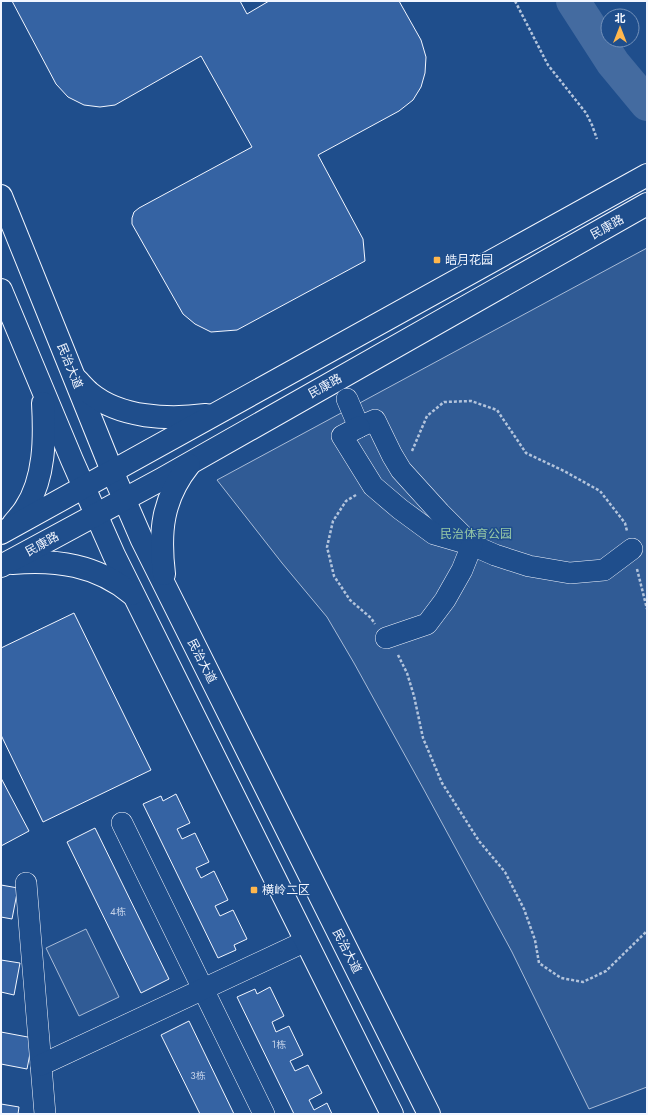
<svg xmlns="http://www.w3.org/2000/svg" width="648" height="1115" font-family="Jost,'Noto Sans SC',sans-serif">
	<style>
		.built { fill: #305b95; stroke: #a8bbd7 }
		.lines { fill: none; stroke-linecap: round; stroke-linejoin: round }
		.river { stroke: #446ba0; stroke-width: 34 }
		.building { fill: #3563a3; stroke: #f2f6ff }
		.minor-casing { stroke: #f2f6ff; stroke-width: 22 }
		.major-casing { stroke: #f2f6ff; stroke-width: 24 }
		.path { stroke: #b3c4dc; stroke-width: 2.5; stroke-dasharray: 3 2; stroke-linecap: butt }
		.minor { stroke: #1f4e8c; stroke-width: 21 }
		.major { stroke: #1f4e8c; stroke-width: 22 }
		.poi-dot { fill: #ffb74d; stroke: #1f4e8c; stroke-width: 1.5 }
		.labels { text-anchor: middle; dominant-baseline: central; stroke-width: 3; stroke-linejoin: round; paint-order: stroke }
		.number-label { font-size: 10px; fill: #c3d1e8 }
		.street-label { font-size: 12px; fill: #f2f6ff; stroke: #1f4e8c }
		.poi-label { font-size: 12px; fill: #f2f6ff; stroke: #1f4e8c; text-anchor: start }
		.park-label { font-size: 12px; fill: #97c8a6; stroke: #1f4e8c }
	</style>
	<rect width="100%" height="100%" fill="#1f4e8c"/>
	<g class="built">
		<polygon points="647,248 647,1087 589,1109 512,952 423,788 354,663 327,617 282,563 217,480"/>
		<polygon points="86,929 119,997 79,1016 46,948"/>
	</g>
	<g class="lines">
		<polyline class="river" points="573,1 613,63 647,104"/>
	</g>
	<g class="building">
		<polygon points="12,1 240,1 247,14 269,1 399,1 421,40 426,57 425,73 421,87 413,100 399,111 318,155 363,239 365,261 237,330 211,332 195,324 183,314 132,224 132,218 134,212 139,208 252,147 201,56 115,105 100,107 84,105 68,97 56,84"/>
		<polygon points="74,613 151,770 43,822 1,735 1,648"/>
		<polygon points="1,778 29,831 1,846"/>
		<polygon points="176,794 190,823 177,829 182,839 195,833 209,862 196,868 201,878 214,871 228,900 215,906 220,916 233,910 247,939 234,945 236,950 218,958 143,804 161,796 163,801"/>
		<polygon points="95,828 169,979 141,993 67,842"/>
		<polygon points="1,885 18,888 12,919 1,917"/>
		<polygon points="1,960 20,963 14,995 1,992"/>
		<polygon points="270,987 284,1016 272,1022 276,1032 289,1026 303,1055 290,1061 295,1071 308,1065 322,1093 309,1100 314,1110 327,1103 332,1114 294,1114 237,997 255,989 257,994"/>
		<polygon points="189,1021 234,1114 200,1114 161,1035"/>
		<polygon points="1,1032 33,1038 27,1069 1,1064"/>
		<polygon points="1,1104 19,1107 18,1114 1,1114"/>
	</g>
	<g class="lines">
		<g class="minor-casing">
			<g id="minor">
				<polyline points="347,399 359,427 375,420 392,455 401,470 440,513 470,543"/>
				<polyline points="359,427 342,436 373,486 400,509 434,534 472,545 495,555 529,566 570,573 604,570 632,549"/>
				<polyline points="386,638 427,624 445,600 462,570 472,545"/>
				<polyline points="122,823 264,1114"/>
				<polyline points="26,883 45,1114"/>
				<polyline points="41,1065 306,941"/>
			</g>
		</g>
		<g class="major-casing">
			<g id="major">
				<polyline points="1,196 112,471 142,540 429,1114"/>
				<polyline points="1,290 72,460 114,555 392,1114"/>
				<path d="M77,380C81,384 85,389 90,393C120,418 169,420 206,415"/>
				<path d="M13,524C17,519 22,514 25,509C45,479 45,438 43,403"/>
				<polyline points="1,533 647,175"/>
				<path d="M12,563C56,559 97,565 132,594"/>
				<polyline points="1,566 162,479 647,204"/>
				<path d="M164,574C159,532 162,499 189,465"/>
			</g>
		</g>
		<g class="path">
			<polyline points="515,1 548,65 586,113 592,125 597,139"/>
			<polyline points="412,451 427,416 444,402 471,401 497,410 526,453 564,471 600,491 625,523 627,531"/>
			<polyline points="356,495 346,501 333,521 327,547 334,576 350,600 371,618 375,624"/>
			<polyline points="637,569 647,609"/>
			<polyline points="398,655 407,673 414,696 423,738 442,783 479,841 505,872 524,909 535,940 539,963 561,978 583,982 606,971 647,931"/>
		</g>
		<use href="#minor" class="minor"/>
		<use href="#major" class="major"/>
	</g>
	<g class="poi-dot">
		<rect x="433" y="256" width="8" height="8" rx="2"/>
		<rect x="250" y="886" width="8" height="8" rx="2"/>
	</g>
	<g class="labels">
		<g class="number-label">
			<text x="118" y="911">4栋</text>
			<text x="279" y="1044">1栋</text>
			<text x="198" y="1075">3栋</text>
		</g>
		<g class="street-label">
			<text transform="translate(607 227) rotate(-29)">民康路</text>
			<text transform="translate(70 366) rotate(68)">民治大道</text>
			<text transform="translate(325 386) rotate(-29)">民康路</text>
			<text transform="translate(42 544) rotate(-29)">民康路</text>
			<text transform="translate(202 661) rotate(63)">民治大道</text>
			<text transform="translate(347 951) rotate(63)">民治大道</text>
		</g>
		<g class="poi-label">
			<text x="445" y="260">皓月花园</text>
			<text x="262" y="890">横岭二区</text>
		</g>
		<g class="park-label">
			<text x="476" y="534">民治体育公园</text>
		</g>
	</g>
	<rect width="648" height="1115" fill="none" stroke="#f2f6ff" stroke-width="4"/>
	<g transform="translate(620 28)"><circle r="19" fill="#1f4e8c" stroke="#7391ba"/>
	<path d="M0-3L7 15L0 10L-7 15Z" fill="#ffb74d"/>
	<text y="-6" font-size="11" font-weight="bold" text-anchor="middle" fill="#f2f6ff">北</text>
	</g>
</svg>
